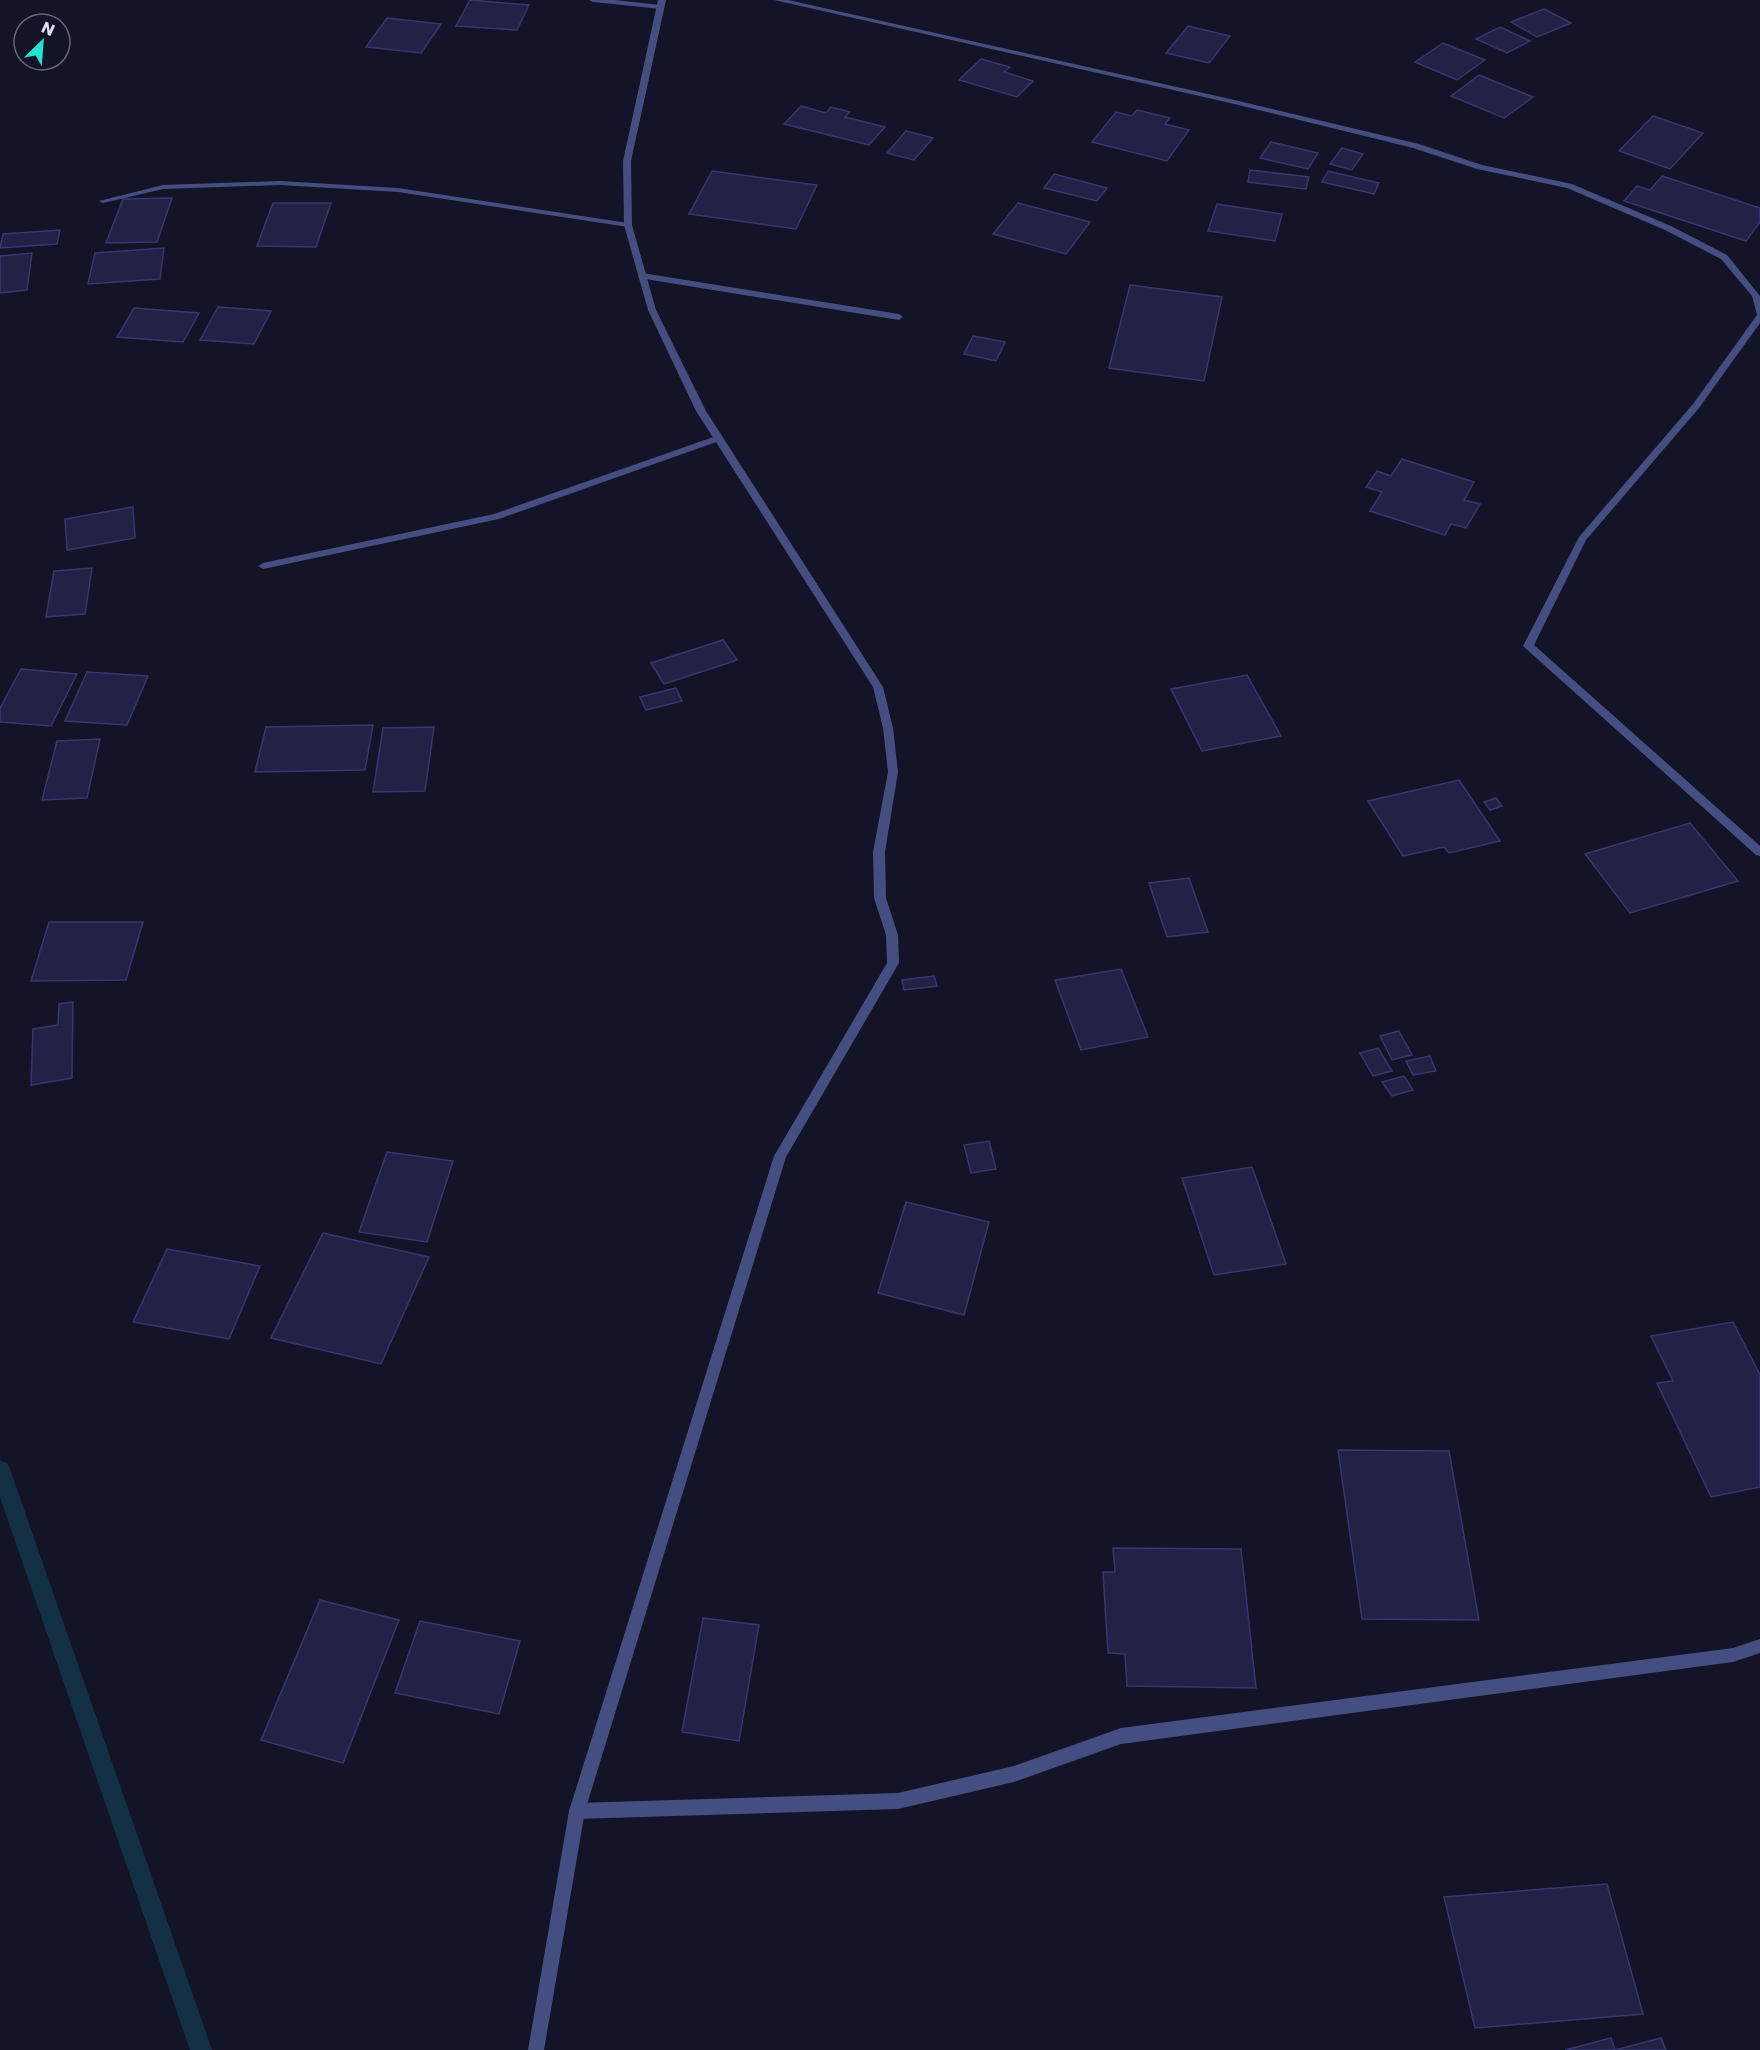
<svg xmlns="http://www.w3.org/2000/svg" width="1760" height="2050" font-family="Poppins,sans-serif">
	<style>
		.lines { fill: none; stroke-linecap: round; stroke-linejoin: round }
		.stream { fill: #143045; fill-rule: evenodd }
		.building { fill: #222246; stroke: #37376f; stroke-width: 1.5 }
		.minor { fill: #444e81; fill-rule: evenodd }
		.tertiary { fill: #444e81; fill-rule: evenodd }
	</style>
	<rect width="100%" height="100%" fill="#131427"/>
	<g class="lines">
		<polygon class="stream" points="0,1460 7,1463 10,1469 212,2050 190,2050 0,1497"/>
	</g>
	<g class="building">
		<polygon points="470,0 529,5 517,30 456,26"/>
		<polygon points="1544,9 1571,23 1537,37 1511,22"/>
		<polygon points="387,18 441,24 421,53 366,47"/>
		<polygon points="1188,26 1230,36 1209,63 1166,53"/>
		<polygon points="1500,27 1530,41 1507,53 1476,39"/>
		<polygon points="1443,43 1485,60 1457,80 1415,62"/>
		<polygon points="981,59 1010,67 1004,72 1033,81 1017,97 959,80"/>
		<polygon points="1479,75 1533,97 1504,118 1451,96"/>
		<polygon points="801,106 826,113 831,107 850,112 845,117 885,127 869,145 784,124"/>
		<polygon points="1137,110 1170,118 1165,124 1189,130 1167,161 1092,142 1116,112 1132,116"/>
		<polygon points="1653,116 1703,133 1670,169 1619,151"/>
		<polygon points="906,131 933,138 914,160 887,153"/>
		<polygon points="1271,142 1318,153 1308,169 1260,158"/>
		<polygon points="1342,148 1363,154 1352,170 1330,164"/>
		<polygon points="1250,170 1309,177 1306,189 1248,182"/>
		<polygon points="712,171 817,185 796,229 689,214"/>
		<polygon points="1328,171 1379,183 1374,194 1322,182"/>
		<polygon points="1054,174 1107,188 1097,201 1044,188"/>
		<polygon points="1662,176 1760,208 1760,222 1746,241 1624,201 1637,186 1650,190"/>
		<polygon points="172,198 157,242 106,243 123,199"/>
		<polygon points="273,203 331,203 316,247 257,246"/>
		<polygon points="1018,203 1090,222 1066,254 993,234"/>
		<polygon points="1217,204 1282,214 1275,241 1208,231"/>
		<polygon points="60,230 57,244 0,248 3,234"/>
		<polygon points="164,248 160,279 88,284 95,253"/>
		<polygon points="32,253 27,290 0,293 0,256"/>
		<polygon points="1130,285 1222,297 1204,381 1109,368"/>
		<polygon points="218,307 271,311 254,344 200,340"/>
		<polygon points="134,308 199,313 183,342 117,337"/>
		<polygon points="973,336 1005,342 996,361 964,354"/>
		<polygon points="1402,459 1474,482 1464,500 1480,504 1466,528 1451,524 1445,535 1370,511 1382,492 1366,487 1377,471 1391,476"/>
		<polygon points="133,507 135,538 67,550 65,519"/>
		<polygon points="92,568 85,614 46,617 54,571"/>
		<polygon points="723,640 737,660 664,684 651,663"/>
		<polygon points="21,669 77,674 51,726 0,722 0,708"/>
		<polygon points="87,672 148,676 127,725 65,721"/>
		<polygon points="1247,675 1281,736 1202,751 1171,689"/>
		<polygon points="676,688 682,701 646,710 640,697"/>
		<polygon points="373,725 365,770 255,772 266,727"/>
		<polygon points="434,727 425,791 373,792 383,728"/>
		<polygon points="100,739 87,798 42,800 57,741"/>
		<polygon points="1459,780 1500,841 1449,853 1444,847 1403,856 1368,801"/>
		<polygon points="1496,798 1502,806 1490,810 1484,802"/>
		<polygon points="1690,823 1738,881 1630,913 1585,854"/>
		<polygon points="1189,878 1208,932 1167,937 1149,883"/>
		<polygon points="49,922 143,922 126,980 31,981"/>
		<polygon points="1121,969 1148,1037 1081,1050 1055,980"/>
		<polygon points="934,976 937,986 904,990 902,980"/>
		<polygon points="73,1002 72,1078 31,1085 33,1029 58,1025 59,1004"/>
		<polygon points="1399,1031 1412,1055 1392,1060 1380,1036"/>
		<polygon points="1378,1048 1392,1071 1373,1076 1360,1053"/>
		<polygon points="1430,1056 1436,1071 1413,1075 1406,1061"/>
		<polygon points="1404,1076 1413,1090 1392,1096 1382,1082"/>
		<polygon points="989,1141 996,1169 971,1173 964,1145"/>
		<polygon points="387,1152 453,1161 427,1242 359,1232"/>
		<polygon points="1252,1167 1286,1264 1214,1275 1182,1178"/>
		<polygon points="906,1202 989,1222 964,1315 878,1293"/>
		<polygon points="323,1233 429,1257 381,1364 271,1338"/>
		<polygon points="167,1249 260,1266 229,1339 133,1322"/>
		<polygon points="1733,1322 1760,1375 1760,1487 1711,1497 1657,1383 1673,1381 1651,1336"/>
		<polygon points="1338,1450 1449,1451 1479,1620 1362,1619"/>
		<polygon points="1113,1548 1241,1549 1256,1688 1127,1686 1125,1654 1108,1653 1103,1572 1115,1572"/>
		<polygon points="320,1600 399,1620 343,1763 261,1740"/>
		<polygon points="703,1618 759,1625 739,1741 682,1732"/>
		<polygon points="420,1621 520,1641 499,1714 395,1693"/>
		<polygon points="1607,1884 1643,2014 1475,2028 1444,1897"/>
		<polygon points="1611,2038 1615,2050 1661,2038 1666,2050 1565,2050"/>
	</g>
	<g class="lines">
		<g class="minor">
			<polygon points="589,0 614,0 661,5 665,7 661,9 593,2"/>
			<polygon points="774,0 788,0 1226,98 1419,144 1482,165 1572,184 1671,226 1727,255 1760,296 1760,323 1699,408 1586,540 1534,645 1760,846 1760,856 1756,855 1523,646 1579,537 1693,404 1757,315 1752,296 1721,259 1665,230 1567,188 1477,169 1413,148 1226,102"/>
			<polygon points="280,181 398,188 628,223 632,225 628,227 398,192 280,185 163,189 103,203 99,201 163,185"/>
			<polygon points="642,273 899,314 903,317 899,320 639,278 638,276"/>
			<polygon points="719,435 722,436 722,440 499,519 263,569 258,566 263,563 494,514"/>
			<polygon points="1760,1639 1760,1653 1733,1662 1121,1744 1014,1782 898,1809 577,1819 571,1817 569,1811 571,1805 577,1803 898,1793 1014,1766 1121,1728 1733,1648"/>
		</g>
		<polygon class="tertiary" points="658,0 666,0 631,161 632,225 656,310 706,411 883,687 893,728 898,772 885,852 886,898 898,935 899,963 786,1157 585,1811 544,2050 528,2050 569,1811 774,1156 887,963 886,935 874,898 873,852 888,772 883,728 873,687 696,411 648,310 624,225 623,161"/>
	</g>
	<g transform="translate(42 42) rotate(25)"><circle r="28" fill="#131427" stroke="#64667c" stroke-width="1.5"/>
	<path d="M0-4.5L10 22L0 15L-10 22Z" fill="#21e4d2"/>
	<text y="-9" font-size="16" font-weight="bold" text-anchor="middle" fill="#dee0fb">N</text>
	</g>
</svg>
